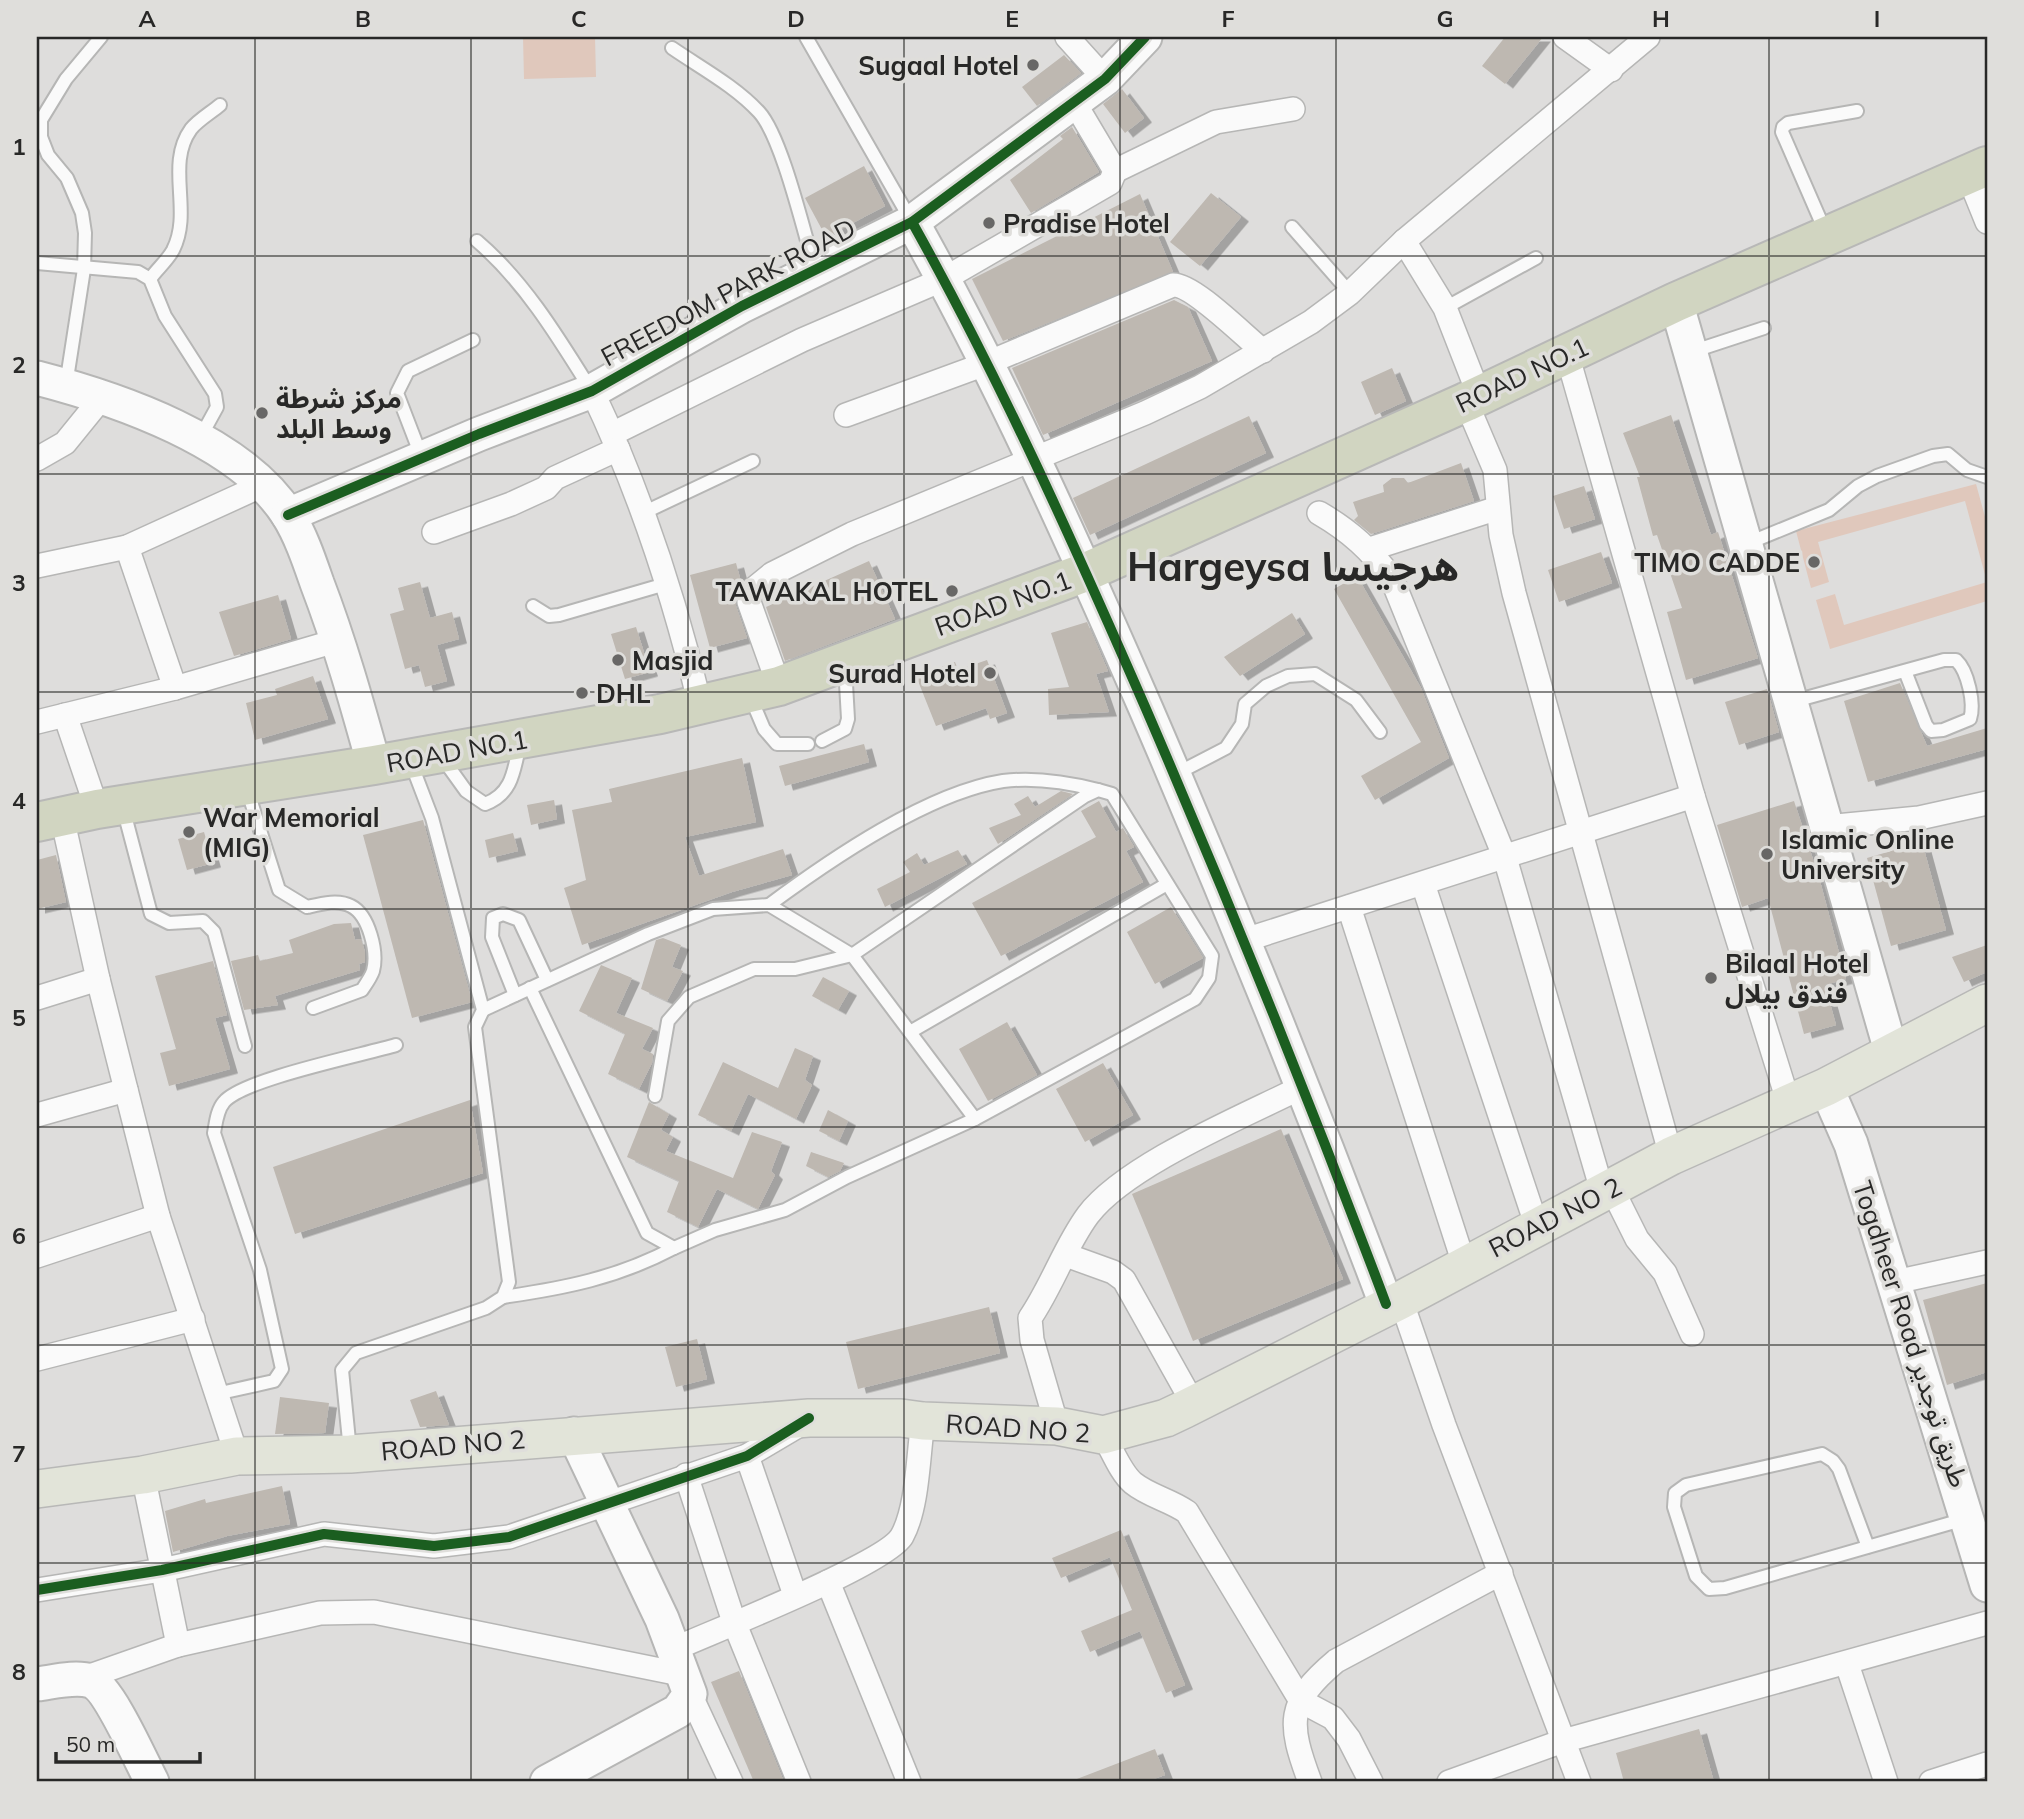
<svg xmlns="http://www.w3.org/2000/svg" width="2024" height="1819" font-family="Mulish,'Noto Sans Arabic',sans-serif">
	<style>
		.green { fill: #e0c8bc }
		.building { fill: #beb8b1; filter: url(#shadow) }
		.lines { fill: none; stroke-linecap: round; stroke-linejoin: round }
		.lane-casing { stroke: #b6b6b5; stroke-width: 16 }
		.street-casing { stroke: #b6b6b5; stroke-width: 26 }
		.secondary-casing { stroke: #b6b6b5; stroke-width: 37 }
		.primary-casing { stroke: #b8b8b7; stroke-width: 40 }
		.highway-casing { stroke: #b8b8b7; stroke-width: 42 }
		.lane { stroke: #fafafa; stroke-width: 12 }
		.street { stroke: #fafafa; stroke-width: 23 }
		.secondary { stroke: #fafafa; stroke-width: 33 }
		.primary { stroke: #e2e4d9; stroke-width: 37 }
		.highway { stroke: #d1d5c1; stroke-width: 38 }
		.cycleway-casing { stroke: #dfdedb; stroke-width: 15 }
		.cycleway { stroke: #1b5e20; stroke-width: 10 }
		.grid { fill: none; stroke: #282827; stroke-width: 2; stroke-opacity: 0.55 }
		.poi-dot { fill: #686766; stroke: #dfdedb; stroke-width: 2.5 }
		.labels { text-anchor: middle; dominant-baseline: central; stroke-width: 7; stroke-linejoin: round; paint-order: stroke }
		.poi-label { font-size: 26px; font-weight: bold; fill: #282827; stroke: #dfdedb; text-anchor: start }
		.street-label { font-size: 26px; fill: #282827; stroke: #dfdedb }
		.town-label { font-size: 40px; font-weight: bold; fill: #282827; stroke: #dfdedb }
		.neatline { fill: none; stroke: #282827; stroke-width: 2.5 }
		.grid-label { font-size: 23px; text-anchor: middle; font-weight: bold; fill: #282827 }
	</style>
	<defs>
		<filter id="shadow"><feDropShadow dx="8" dy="4.5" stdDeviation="0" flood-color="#0004"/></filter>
	</defs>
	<rect width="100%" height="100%" fill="#dedddc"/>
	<g class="green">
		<polygon points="523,37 595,37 596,77 524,79"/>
		<polygon points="1976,484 1987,524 1987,601 1830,649 1816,600 1835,594 1844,625 1987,582 1965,501 1818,542 1829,582 1811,588 1796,531"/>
	</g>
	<g class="building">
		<polygon points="1505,37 1543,37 1505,84 1482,66"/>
		<polygon points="1064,55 1081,73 1037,106 1022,87"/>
		<polygon points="1122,89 1144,118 1125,133 1103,104"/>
		<polygon points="1072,127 1099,172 1031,213 1010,180 1063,139 1060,136"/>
		<polygon points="864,166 885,206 826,237 805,198"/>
		<polygon points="1211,193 1241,217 1200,266 1170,242"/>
		<polygon points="1140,194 1173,272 1003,341 972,279"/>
		<polygon points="1174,300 1188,307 1212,361 1043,435 1012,368"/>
		<polygon points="1392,368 1406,401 1375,415 1361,382"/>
		<polygon points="1671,415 1711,535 1718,532 1758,658 1686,680 1667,612 1682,608 1657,535 1653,536 1637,477 1640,477 1623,433"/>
		<polygon points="1249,416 1266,453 1090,535 1073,498"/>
		<polygon points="1461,463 1474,501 1371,534 1354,520 1358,516 1353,502 1384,492 1383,485 1392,478 1404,478 1408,483"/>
		<polygon points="1584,486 1595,519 1564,529 1553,496"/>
		<polygon points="1601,552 1612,583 1559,602 1548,570"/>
		<polygon points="869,561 895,619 785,661 766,607"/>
		<polygon points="736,563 741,582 736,591 736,606 747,638 710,648 690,575"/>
		<polygon points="1357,576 1421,688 1449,758 1375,800 1361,776 1421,742 1334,589"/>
		<polygon points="420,582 430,618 452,612 459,639 437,645 447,681 425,687 419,665 405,669 390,614 404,610 398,588"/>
		<polygon points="278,595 291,639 234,656 219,612"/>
		<polygon points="1292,613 1305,634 1240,676 1224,657"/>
		<polygon points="1087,622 1108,671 1096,674 1109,712 1049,715 1048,689 1069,687 1051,633"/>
		<polygon points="636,627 650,672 625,679 611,634"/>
		<polygon points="987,660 1007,713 990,719 986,708 936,726 916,676 955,662 958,670"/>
		<polygon points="313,676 328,719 255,740 246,703 277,695 275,689"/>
		<polygon points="1900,683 1927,746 1987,728 1987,749 1868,782 1844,701"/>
		<polygon points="1767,689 1779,732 1739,745 1725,702"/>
		<polygon points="864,744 869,762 785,786 779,766"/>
		<polygon points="742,758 756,822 685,837 699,876 783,849 792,875 732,892 582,945 564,888 586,880 572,810 612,802 609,789"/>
		<polygon points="1061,791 1073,794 998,844 989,828 1021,815 1014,804 1028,796 1035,807"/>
		<polygon points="554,800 557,819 531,825 527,805"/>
		<polygon points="1099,801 1116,832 1123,828 1134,847 1126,851 1143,882 1001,956 972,903 1096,837 1081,811"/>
		<polygon points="1794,801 1820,881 1846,979 1825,985 1836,1025 1804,1034 1768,898 1742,907 1717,825"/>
		<polygon points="423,820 472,1002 412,1018 363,835"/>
		<polygon points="204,832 213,863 187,870 178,839"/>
		<polygon points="513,833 518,851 489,858 485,840"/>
		<polygon points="1922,842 1946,930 1891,946 1867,858"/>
		<polygon points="958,850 967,864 885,907 877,889 910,872 903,862 917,853 924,865"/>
		<polygon points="56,855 66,902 37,909 37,860"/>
		<polygon points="1171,907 1203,958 1155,984 1127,932"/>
		<polygon points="351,923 355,940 361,939 365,952 365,962 359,964 360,970 275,996 278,1005 244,1010 231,961 258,955 260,961 293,953 289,940 334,924"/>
		<polygon points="663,938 681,945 672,967 683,971 667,1001 641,989 656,940"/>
		<polygon points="1987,945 1987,972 1964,982 1952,957"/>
		<polygon points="213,961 227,1015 215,1018 230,1069 169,1086 160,1053 176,1049 155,976"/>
		<polygon points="601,965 632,978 616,1013 653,1028 642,1049 653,1054 652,1063 639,1089 608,1074 625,1034 579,1011"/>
		<polygon points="823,977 849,991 838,1010 812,996"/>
		<polygon points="1007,1022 1037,1075 988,1101 959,1049"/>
		<polygon points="795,1048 813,1056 805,1080 812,1085 796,1119 748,1094 731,1131 698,1115 723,1062 778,1088"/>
		<polygon points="1103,1063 1133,1115 1085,1142 1056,1089"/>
		<polygon points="470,1100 483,1173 295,1234 273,1167"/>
		<polygon points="649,1102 669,1114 661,1130 673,1137 666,1151 733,1178 752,1132 782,1142 771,1171 775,1175 758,1209 717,1189 698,1227 667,1212 679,1181 627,1157"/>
		<polygon points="828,1110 848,1121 839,1141 819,1131"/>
		<polygon points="1281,1129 1343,1279 1193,1341 1132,1194"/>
		<polygon points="811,1152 844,1163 840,1171 828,1177 806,1166"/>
		<polygon points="1987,1283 1987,1372 1947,1385 1923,1300"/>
		<polygon points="989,1307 1000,1353 858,1389 846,1342"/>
		<polygon points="697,1339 707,1379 676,1387 665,1347"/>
		<polygon points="436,1391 449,1425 420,1427 410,1400"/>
		<polygon points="280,1397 329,1403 325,1433 275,1434"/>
		<polygon points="282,1486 290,1524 227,1536 173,1552 165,1511 205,1499 206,1503"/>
		<polygon points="1121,1530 1185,1685 1166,1693 1140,1631 1090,1652 1081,1631 1132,1610 1110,1557 1061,1578 1052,1558"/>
		<polygon points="739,1671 784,1782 754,1782 711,1682"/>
		<polygon points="1699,1729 1714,1782 1624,1782 1616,1753"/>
		<polygon points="1155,1749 1165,1775 1145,1782 1069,1782"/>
	</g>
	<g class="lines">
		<g class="lane-casing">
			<g id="lane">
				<polyline points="806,37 912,222"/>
				<path d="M672,48C701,68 735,86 759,112C782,137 804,233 815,269"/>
				<polyline points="1292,227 1350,293"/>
				<polyline points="1826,233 1782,132 1783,127 1788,123 1857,111"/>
				<path d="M477,241C524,281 558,337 591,390"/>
				<polyline points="37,263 138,272 150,279 165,316 215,394 217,407 200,438"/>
				<path d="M150,279C157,269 167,261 173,250C193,211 165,165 191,129C198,120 212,112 220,105"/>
				<polyline points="1445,308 1536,258"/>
				<polyline points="1691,352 1764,328"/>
				<polyline points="66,385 84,269 85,233 82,213 67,178 48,155 41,137 41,120 66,79 101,37"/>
				<polyline points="422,458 397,393 408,371 473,340"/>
				<polyline points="645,512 753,461"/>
				<polyline points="1746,544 1829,510 1858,486 1877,476 1933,456 1948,454 1967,470 1987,477"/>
				<polyline points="533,606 549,616 559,615 669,583"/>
				<polyline points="750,696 764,729 777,744 808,744"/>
				<path d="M1791,702L1944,660H1956C1968,671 1975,704 1970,719L1943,730L1931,731L1926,725L1905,671"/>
				<polyline points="822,741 845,729 848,719 845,666"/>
				<path d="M443,759L466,791L485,804C513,794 514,769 520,743"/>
				<polyline points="1174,775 1226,748 1242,724 1245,704 1266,686 1288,676 1315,674 1356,700 1380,732"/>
				<path d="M247,789L279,890L307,907C320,904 338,899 351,906C369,915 378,952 373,971C371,977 366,984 362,990L313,1008"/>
				<polyline points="123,808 151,914 169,923 203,921 214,932 245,1046"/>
				<path d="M769,905C831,859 927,793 1003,781C1035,777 1067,782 1098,790"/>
				<polyline points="530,988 647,1233 674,1248 715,1230 785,1210 847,1177 975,1119 1195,999 1209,978 1212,956 1112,794 1098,790 1085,796 852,955 795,969 754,969 689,997 668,1021 655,1096"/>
				<polyline points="515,995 492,937 493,918 503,914 519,920 547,980"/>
				<polyline points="483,1010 648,934 713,909 769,905 852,955 975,1119"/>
				<polyline points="910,1032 1167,884"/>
				<path d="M503,1297C565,1288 617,1278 674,1248"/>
				<path d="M216,1394L274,1381L282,1369L260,1270L214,1133C216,1122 217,1110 224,1102C243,1079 363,1055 396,1045"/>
				<polyline points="350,1451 342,1370 356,1353 486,1308 503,1297 509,1282 475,1027 483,1010 432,818 411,763"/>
				<polyline points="1868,1547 1839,1469 1833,1461 1822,1454 1686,1485 1675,1493 1674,1507 1696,1576 1709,1589 1725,1588 1965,1519"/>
			</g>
		</g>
		<g class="street-casing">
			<g id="street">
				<polyline points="1067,37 1105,79"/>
				<polyline points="1565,37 1611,70"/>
				<polyline points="1115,171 1216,122 1293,109"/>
				<polyline points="1968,175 1987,222"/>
				<polyline points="1567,354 1693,796 1789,1104"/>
				<path d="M592,391C640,492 674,595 700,705"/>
				<polyline points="1479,395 1445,308 1404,241 1648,37"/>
				<polyline points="1466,402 1495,470 1501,535 1514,593 1671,1156"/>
				<path d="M846,415L985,364L1173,285C1193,284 1245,337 1263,351"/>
				<polyline points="612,434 802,340 944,279 1110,183 1115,171 1074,102"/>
				<polyline points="37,459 65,443 104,395"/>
				<path d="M1319,513C1350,531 1371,550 1392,579L1505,858L1603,1194"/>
				<polyline points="434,532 511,504 546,488 555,478 618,449"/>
				<polyline points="127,547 175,688"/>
				<polyline points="1370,549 1498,508"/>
				<polyline points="37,566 127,547 263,485"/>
				<polyline points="779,686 749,602 750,592 772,574 852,534 1145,413 1200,387 1311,322 1350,293 1404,241"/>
				<polyline points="65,715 97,809"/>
				<polyline points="37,722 175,688 339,640"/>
				<polyline points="62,817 98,979 158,1216 237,1456"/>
				<polyline points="1826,827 1919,818 1987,803"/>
				<polyline points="1423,884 1537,1227"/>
				<polyline points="1349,907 1464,1264"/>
				<polyline points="1245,940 1693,796"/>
				<polyline points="37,998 98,979"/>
				<polyline points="37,1115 126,1090"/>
				<polyline points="1612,1189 1637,1239 1665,1273 1692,1334"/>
				<polyline points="1066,1255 1113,1272 1124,1280 1194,1405"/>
				<polyline points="37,1256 158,1216"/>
				<polyline points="1895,1282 1987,1262"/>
				<polyline points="1401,1300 1444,1425 1579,1782"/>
				<polyline points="37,1359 193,1319"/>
				<path d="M1057,1426L1032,1340L1030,1318C1052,1286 1065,1246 1088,1215C1127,1164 1245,1116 1304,1086"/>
				<path d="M1103,1435C1112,1449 1120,1472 1133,1483C1149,1496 1170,1500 1187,1512L1301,1701L1333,1718L1349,1739L1371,1782"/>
				<polyline points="747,1456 795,1595"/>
				<polyline points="143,1475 178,1645"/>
				<polyline points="686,1475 734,1622 799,1782"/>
				<polyline points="828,1582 909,1782"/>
				<polyline points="37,1590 162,1570 324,1534 434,1546 509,1537 747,1456 801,1424"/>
				<path d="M674,1649C714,1631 886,1564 902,1536C918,1507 918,1455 923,1421"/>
				<polyline points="1847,1664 1886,1782"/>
				<polyline points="81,1679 178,1645 320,1613 374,1612 685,1675"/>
				<polyline points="690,1694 731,1782"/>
				<path d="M1310,1782C1288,1723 1286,1703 1336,1661L1501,1573"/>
				<polyline points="1449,1782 1563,1741 1987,1623"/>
				<polyline points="1931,1782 1987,1764"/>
			</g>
		</g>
		<g class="secondary-casing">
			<g id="secondary">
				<path d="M912,222C1000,379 1074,544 1146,709C1231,906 1311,1104 1386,1304"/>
				<polyline points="1676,302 1891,1051"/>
				<path d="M37,378C118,399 241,441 288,515C301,536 309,560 317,583C340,643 357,704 374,765"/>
				<polyline points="288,515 479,434 592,391 742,306 912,222 1105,79 1145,37"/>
				<polyline points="1826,1087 1851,1144 1987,1585"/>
				<path d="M37,1684C53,1682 75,1676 91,1681C109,1688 142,1763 152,1782"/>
				<polyline points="547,1782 678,1711 690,1694 662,1619 574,1434"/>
			</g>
		</g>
		<g class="primary-casing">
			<polyline id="primary" points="37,1489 143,1475 237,1456 350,1454 809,1418 901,1418 923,1421 1057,1426 1103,1435 1166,1418 1185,1409 1401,1300 1671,1156 1826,1087 1987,1003"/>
		</g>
		<g class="highway-casing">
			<polyline id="highway" points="37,822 97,809 374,765 660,714 779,686 1086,572 1466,402 1676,302 1987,166"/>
		</g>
		<use href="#lane" class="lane"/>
		<use href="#street" class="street"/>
		<use href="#secondary" class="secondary"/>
		<use href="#primary" class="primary"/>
		<use href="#highway" class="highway"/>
		<g class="cycleway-casing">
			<g id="cycleway">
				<path d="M912,222C1000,379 1074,544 1146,709C1231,906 1311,1104 1386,1304"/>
				<polyline points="288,515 479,434 592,391 742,306 912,222 1105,79 1145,37"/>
				<polyline points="37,1590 162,1570 324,1534 434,1546 509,1537 747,1456 809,1418"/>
			</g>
		</g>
		<use href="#cycleway" class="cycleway"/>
	</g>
	<path class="grid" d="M255,37V1782M471,37V1782M688,37V1782M904,37V1782M1120,37V1782M1336,37V1782M1553,37V1782M1769,37V1782M37,256H1987M37,474H1987M37,692H1987M37,909H1987M37,1127H1987M37,1345H1987M37,1563H1987"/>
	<g class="poi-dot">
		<circle cx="1033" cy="65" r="7"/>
		<circle cx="989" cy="223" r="7"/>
		<circle cx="262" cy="413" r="7"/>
		<circle cx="1814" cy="562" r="7"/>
		<circle cx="952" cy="591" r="7"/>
		<circle cx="618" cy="660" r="7"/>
		<circle cx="990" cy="673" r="7"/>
		<circle cx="582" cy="693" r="7"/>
		<circle cx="189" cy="832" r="7"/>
		<circle cx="1767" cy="854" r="7"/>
		<circle cx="1711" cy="978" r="7"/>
	</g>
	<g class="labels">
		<g class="poi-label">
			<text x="1019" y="65" text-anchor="end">Sugaal Hotel</text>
			<text x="1003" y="223">Pradise Hotel</text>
			<text x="276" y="398">مركز شرطة<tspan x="276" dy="30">وسط البلد</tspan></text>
			<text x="1800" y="562" text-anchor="end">TIMO CADDE</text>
			<text x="938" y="591" text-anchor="end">TAWAKAL HOTEL</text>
			<text x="632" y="660">Masjid</text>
			<text x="976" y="673" text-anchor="end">Surad Hotel</text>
			<text x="596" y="693">DHL</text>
			<text x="203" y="817">War Memorial<tspan x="203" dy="30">(MIG)</tspan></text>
			<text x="1781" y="839">Islamic Online<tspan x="1781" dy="30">University</tspan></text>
			<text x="1725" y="963">Bilaal Hotel<tspan x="1725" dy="30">فندق بيلال</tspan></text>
		</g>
		<g class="street-label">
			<text transform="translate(728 292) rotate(-28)">FREEDOM PARK ROAD</text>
			<text transform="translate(1522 375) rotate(-25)">ROAD NO.1</text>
			<text transform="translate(1003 603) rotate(-20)">ROAD NO.1</text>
			<text transform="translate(457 751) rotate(-10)">ROAD NO.1</text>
			<text transform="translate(1555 1217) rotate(-27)">ROAD NO 2</text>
			<text transform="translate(1911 1334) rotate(72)">Togdheer Road طريق توجدير</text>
			<text transform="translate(1018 1428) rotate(4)">ROAD NO 2</text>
			<text transform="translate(453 1445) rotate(-5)">ROAD NO 2</text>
		</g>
		<g class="town-label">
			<text x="1293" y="566">Hargeysa هرجيسا</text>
		</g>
	</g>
	<rect width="2024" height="1819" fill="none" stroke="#dfdedb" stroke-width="77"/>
	<path d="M56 1752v10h144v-10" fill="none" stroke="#282827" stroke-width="3.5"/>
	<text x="66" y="1752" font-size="21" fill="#282827" stroke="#dfdedb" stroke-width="5" paint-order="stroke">50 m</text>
	<rect x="38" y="38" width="1948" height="1742" class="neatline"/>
	<g class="grid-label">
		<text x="147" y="27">A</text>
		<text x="363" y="27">B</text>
		<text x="579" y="27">C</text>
		<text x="796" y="27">D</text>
		<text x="1012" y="27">E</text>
		<text x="1228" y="27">F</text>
		<text x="1445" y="27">G</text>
		<text x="1661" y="27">H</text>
		<text x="1877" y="27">I</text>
		<text x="19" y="155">1</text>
		<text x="19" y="373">2</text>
		<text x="19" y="591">3</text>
		<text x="19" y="809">4</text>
		<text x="19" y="1026">5</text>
		<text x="19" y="1244">6</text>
		<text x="19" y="1462">7</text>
		<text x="19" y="1680">8</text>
	</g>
</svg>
